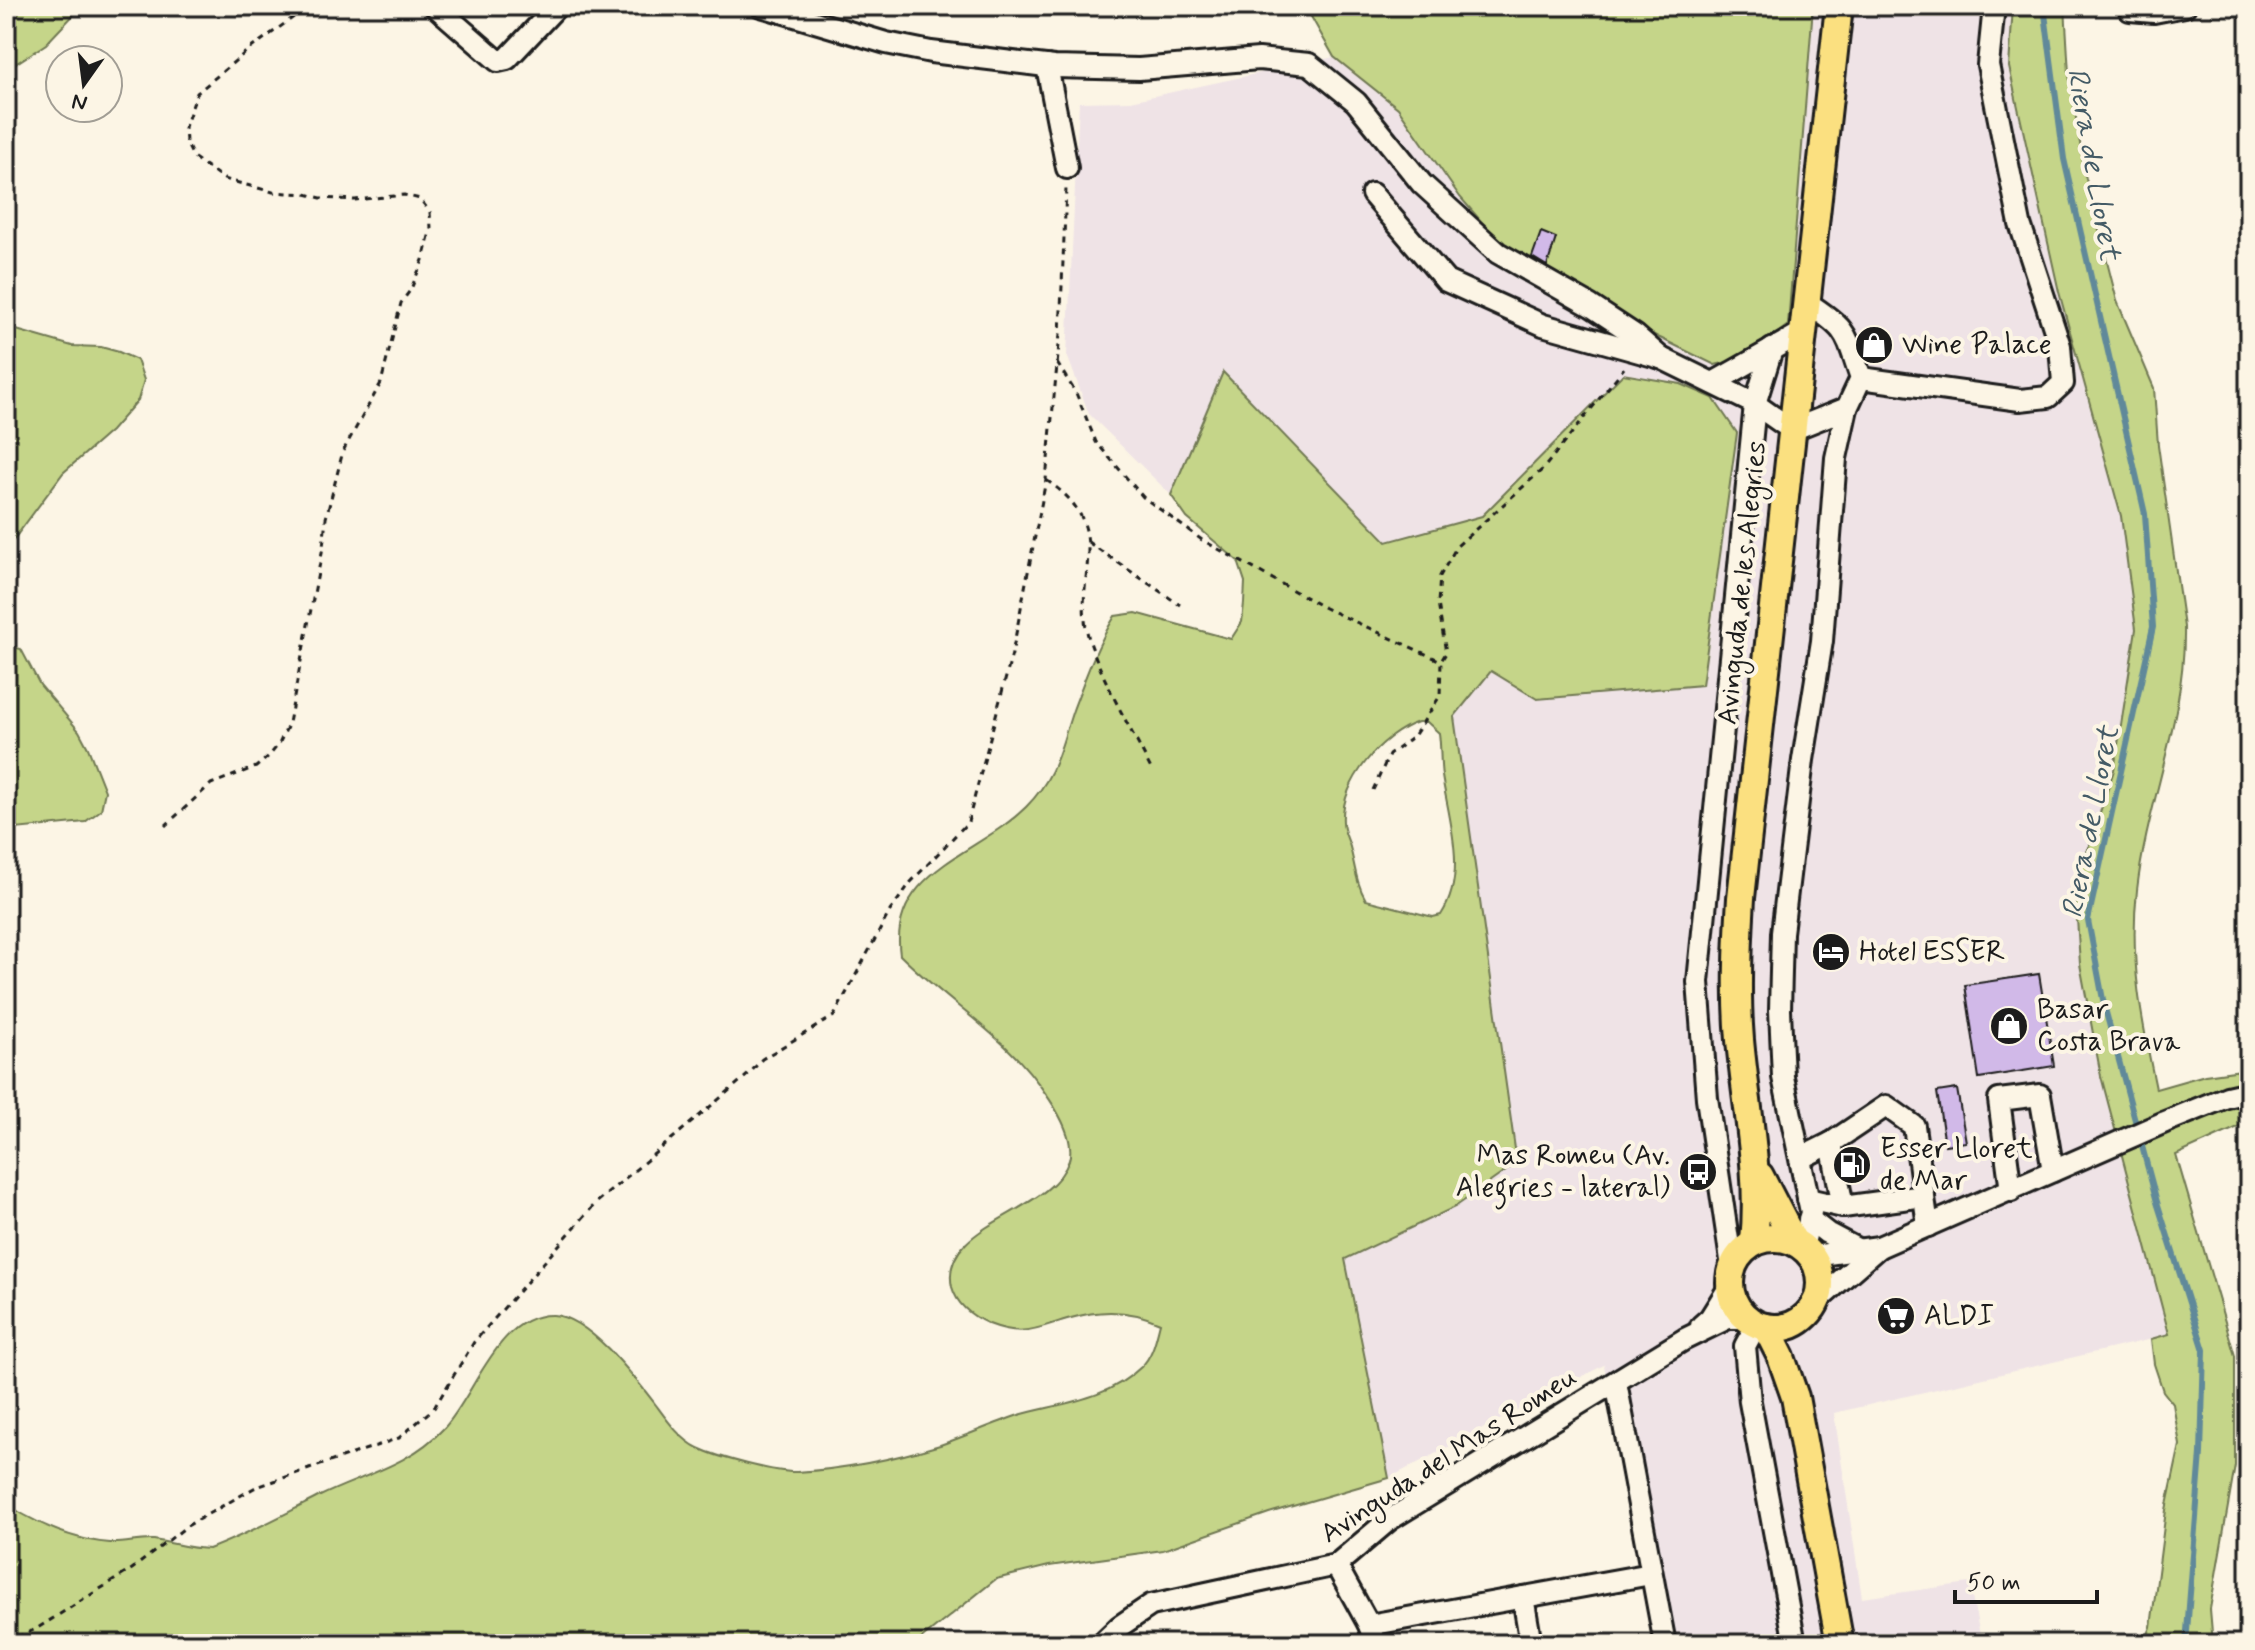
<svg xmlns="http://www.w3.org/2000/svg" width="2255" height="1650" font-family="Mynerve,sans-serif">
	<style>
		.built { fill: #efe3e6 }
		.green { fill: #c5d589; stroke: #707852; stroke-width: 2; fill-rule: evenodd }
		.lines { fill: none; stroke-linecap: round; stroke-linejoin: round }
		.stream { stroke: #60899a; stroke-width: 6 }
		.building { fill: #d1b9e8; stroke: #1c1c1c; stroke-width: 2 }
		.minor-casing { stroke: #1c1c1c; stroke-width: 26 }
		.major-casing { stroke: #1c1c1c; stroke-width: 32 }
		.path { stroke: #1c1c1c; stroke-width: 3; stroke-dasharray: 6 6; stroke-linecap: butt }
		.minor { stroke: #fcf5e5; stroke-width: 20 }
		.major { stroke: #fbe080; stroke-width: 26 }
		.labels { text-anchor: middle; dominant-baseline: central; stroke-width: 8; stroke-linejoin: round; paint-order: stroke }
		.poi-label { font-size: 28px; fill: #1c1c1c; stroke: #fcf5e5; text-anchor: start }
		.street-label { font-size: 28px; fill: #1c1c1c; stroke: #fcf5e5 }
		.water-label { font-size: 30px; font-style: italic; fill: #445b66; stroke: #fcf5e5 }
	</style>
	<rect width="100%" height="100%" fill="#fcf5e5"/>
	<filter id="ink" filterUnits="userSpaceOnUse"><feTurbulence type="fractalNoise" baseFrequency=".0125" numOctaves="2"/><feDisplacementMap in="SourceGraphic" scale="16" xChannelSelector="R" yChannelSelector="G"/><feConvolveMatrix kernelMatrix="1 2 1 2 8 2 1 2 1" color-interpolation-filters="sRGB"/></filter>
	<g filter="url(#ink)">
		<polygon class="built" points="1813,6 2013,6 2010,67 2059,292 2121,516 2136,629 2114,770 2075,888 2080,964 2101,1076 2169,1335 1834,1413 1862,1598 1969,1583 1982,1644 1654,1644 1604,1365 1389,1478 1345,1259 1455,1207 1517,1163 1454,717 1491,671 1737,433 1713,399 1681,384 1623,374 1482,516 1387,542 1224,372 1171,495 1089,414 1067,355 1079,102 1131,101 1334,57 1398,108 1460,197 1494,236 1561,283 1660,338 1715,365 1744,358 1788,325"/>
		<g class="green">
			<polygon points="14,6 82,6 46,44 6,70 6,12"/>
			<polygon points="1305,6 1813,6 1788,325 1744,358 1715,365 1660,338 1517,258 1494,236 1460,197 1398,108 1334,57"/>
			<path d="M2013,6H2065L2069,74L2085,175L2117,301L2154,388L2158,445L2184,627C2186,717 2147,802 2137,890C2129,959 2142,1022 2156,1089L2205,1075L2249,1069V1122L2176,1155L2235,1356V1466L2210,1609L2213,1644H2144L2151,1627L2166,1510L2180,1445L2173,1404L2163,1391L2154,1364L2151,1339L2169,1334L2101,1076L2080,964L2075,888L2114,770L2136,629L2121,516L2059,292L2009,67Z"/>
			<polygon points="6,327 72,346 101,347 119,352 137,360 144,380 138,400 111,431 63,473 6,550"/>
			<path d="M1223,372L1387,542L1482,516L1623,374L1681,384L1713,398L1737,433L1702,685L1537,699L1491,671L1454,717L1517,1163L1455,1207L1345,1259L1389,1478L1269,1513L1163,1550L1049,1566L996,1579L915,1644H6V1504C37,1524 72,1540 110,1543C125,1544 139,1539 154,1540C173,1543 190,1549 209,1549C246,1535 283,1515 318,1497C362,1475 409,1466 444,1428C475,1395 498,1313 553,1315C589,1317 635,1378 656,1405C667,1420 680,1439 698,1448C717,1457 776,1473 797,1472C845,1469 894,1459 940,1445C966,1436 992,1424 1019,1415C1062,1403 1107,1400 1141,1367C1153,1356 1156,1338 1160,1323C1132,1310 1101,1309 1071,1318C1038,1327 1025,1338 989,1324C971,1316 957,1305 952,1287C938,1223 1052,1214 1069,1160C1079,1128 1028,1068 1006,1047C972,1015 933,988 900,955C888,871 979,854 1026,807C1056,777 1060,748 1073,710C1085,678 1097,645 1115,616L1136,613L1231,639L1242,622L1244,603L1245,582L1238,561L1187,518L1171,495ZM1418,722H1427L1439,733C1441,747 1440,762 1442,776C1449,820 1468,874 1441,915L1433,917L1366,900C1356,883 1355,866 1350,847C1348,839 1343,831 1343,822C1340,782 1382,734 1418,722Z"/>
			<polygon points="6,645 21,649 40,685 79,731 88,748 105,791 101,810 85,822 6,830"/>
		</g>
		<g class="lines">
			<polyline class="stream" points="2044,6 2064,159 2145,514 2153,627 2088,920 2104,1005 2157,1202 2204,1350 2201,1453 2186,1644"/>
		</g>
		<g class="building">
			<polygon points="1541,232 1556,238 1547,266 1532,257"/>
			<polygon points="2039,974 2054,1066 1979,1078 1965,985"/>
			<polygon points="1957,1089 1966,1142 1945,1145 1937,1092"/>
		</g>
		<g class="lines">
			<g class="minor-casing">
				<g id="minor">
					<polyline points="435,6 498,61 507,59 557,6"/>
					<polyline points="761,6 886,43 931,52 1054,67 1139,69 1259,59 1309,64 1356,102 1422,184 1498,253 1591,306 1635,335 1661,358"/>
					<polyline points="2128,6 2130,10 2154,12 2185,6"/>
					<polyline points="1047,66 1067,168"/>
					<path d="M1372,194L1446,281L1543,325L1661,358L1755,404L1792,430L1847,408L1861,378C1845,332 1849,330 1806,302"/>
					<polyline points="1861,378 2020,400 2048,397 2063,383 2060,346 2020,224 1988,65 1994,6"/>
					<polyline points="1713,383 1803,332"/>
					<polyline points="1831,1143 1843,1207"/>
					<polyline points="1801,1158 1831,1143 1886,1106 1914,1126 1928,1226"/>
					<polyline points="2011,1191 1999,1100 2040,1095 2053,1171"/>
					<polyline points="1808,1199 1843,1207 1924,1196"/>
					<polyline points="1809,1219 1827,1233 1859,1250"/>
					<polyline points="1803,1249 1811,1212 1783,1077 1780,1010 1782,933 1803,760 1822,641 1836,458 1847,408"/>
					<polyline points="1813,1256 1879,1247 2165,1122 2227,1097 2249,1092"/>
					<polyline points="1732,1267 1707,1098 1698,982 1755,404 1772,349"/>
					<polyline points="1817,1301 1879,1247"/>
					<polyline points="1757,1324 1745,1346 1750,1402 1795,1644"/>
					<polyline points="1701,1326 1710,1318 1730,1286"/>
					<polyline points="1616,1382 1665,1644"/>
					<polyline points="1336,1565 1369,1625 1376,1644"/>
					<polyline points="1523,1597 1531,1644"/>
					<polyline points="1369,1625 1651,1574"/>
					<polyline points="1101,1644 1120,1626 1151,1605 1336,1565 1389,1520 1685,1339 1728,1318 1746,1318"/>
				</g>
			</g>
			<g class="major-casing">
				<g id="major">
					<polyline points="1760,1176 1793,1240"/>
					<circle cx="1775" cy="1283" r="45"/>
					<path d="M1754,1242C1761,1174 1746,1107 1740,1040C1736,992 1738,946 1741,898L1839,6"/>
					<polyline points="1766,1327 1781,1357 1795,1397 1840,1644"/>
				</g>
			</g>
			<g class="path">
				<polyline points="1057,363 1076,393 1096,442 1143,497 1202,540 1325,608 1441,661 1446,653 1438,603 1440,576 1457,546 1543,469 1624,368"/>
				<path d="M1046,480C1121,529 1068,579 1090,642C1105,686 1131,729 1152,771"/>
				<polyline points="1088,542 1180,605"/>
				<polyline points="1373,790 1389,755 1414,736 1440,696 1441,661"/>
				<polyline points="165,826 211,784 256,767 269,756 279,744 289,723 323,547 326,518 343,451 381,383 401,303 411,289 423,260 431,228 430,212 420,199 404,195 355,200 321,198 306,194 273,192 224,179 193,157 186,142 185,127 197,93 247,51 309,6"/>
				<polyline points="6,1642 36,1629 132,1569 187,1526 254,1488 399,1438 434,1408 474,1342 596,1203 750,1073 762,1059 834,1016 890,911 911,882 968,822 1012,654 1046,480 1060,334 1066,188"/>
			</g>
			<use href="#minor" class="minor"/>
			<use href="#major" class="major"/>
		</g>
	</g>
	<defs>
		<g id="shop-disc" transform="scale(2)"><circle r="9.5" fill="#1c1c1c" stroke="#fcf5e5"/><path d="M-5-2.5h2.3a2.7 3.5 0 0 1 5.4 0H5L5.5 6h-11ZM-1.5-2.5h3a1.5 2.3 0 0 0-3 0Z" fill="#fff"/></g>
		<g id="hotel-disc" transform="scale(2)"><circle r="9.5" fill="#1c1c1c" stroke="#fcf5e5"/><path d="M-6-4.5h1.5V1H6V5H4.5V3h-9V5H-6ZM-4 0a1.8 1.8 0 1 1 3.6 0ZM.5 0V-2.5h3Q6-2.5 6 0Z" fill="#fff"/></g>
		<g id="fuel-disc" transform="scale(2)"><circle r="9.5" fill="#1c1c1c" stroke="#fcf5e5"/><path d="M-5.5-6h7V0h2V4h1.3V-2.5L3-4.5l.8-.8L6-3V5H2.5V1h-1V6h-7ZM-4.2-4.7v3.2H.2V-4.7Z" fill="#fff"/></g>
		<g id="bus-disc" transform="scale(2)"><circle r="9.5" fill="#1c1c1c" stroke="#fcf5e5"/><path d="M-5-6H5V4H4V6H2V4H-2V6H-4V4H-5ZM-3.5-4V0h7V-4ZM-3.5 1.2v1.5H-2V1.2ZM2 1.2v1.5H3.5V1.2Z" fill="#fff"/></g>
		<g id="supermarket-disc" transform="scale(2)"><circle r="9.5" fill="#1c1c1c" stroke="#fcf5e5"/><path d="M-6-5.5h2.5l.6 2H6L4.5 2H-2.5L-4.4-4H-6ZM-1.5 3.2a1.3 1.3 0 1 0 .1 0ZM3 3.2a1.3 1.3 0 1 0 .1 0Z" fill="#fff"/></g>
	</defs>
	<g fill-rule="evenodd">
		<use href="#shop-disc" x="1874" y="345"/>
		<use href="#hotel-disc" x="1831" y="952"/>
		<use href="#shop-disc" x="2009" y="1026"/>
		<use href="#fuel-disc" x="1852" y="1165"/>
		<use href="#bus-disc" x="1698" y="1172"/>
		<use href="#supermarket-disc" x="1896" y="1316"/>
	</g>
	<g class="labels">
		<g class="poi-label">
			<text x="1902" y="345">Wine Palace</text>
			<text x="1859" y="952">Hotel ESSER</text>
			<text x="2037" y="1010">Basar<tspan x="2037" dy="32">Costa Brava</tspan></text>
			<text x="1880" y="1149">Esser Lloret<tspan x="1880" dy="32">de Mar</tspan></text>
			<text x="1670" y="1156" text-anchor="end">Mas Romeu (Av.<tspan x="1670" dy="32">Alegries - lateral)</tspan></text>
			<text x="1924" y="1316">ALDI</text>
		</g>
		<g class="street-label">
			<text transform="translate(1743 583) rotate(-84)">Avinguda de les Alegries</text>
			<text transform="translate(1449 1456) rotate(-33)">Avinguda del Mas Romeu</text>
		</g>
		<g class="water-label">
			<text transform="translate(2093 164) rotate(80)">Riera de Lloret</text>
			<text transform="translate(2091 822) rotate(-79)">Riera de Lloret</text>
		</g>
	</g>
	<rect width="2255" height="1650" fill="none" stroke="#fcf5e5" stroke-width="32"/>
	<rect x="16" y="16" width="2223" height="1618" fill="none" stroke="#1c1c1c" stroke-width="3" filter="url(#ink)"/>
	<g transform="translate(84 84) rotate(194)"><circle r="38" fill="#fcf5e5" stroke="#a29e95" stroke-width="2"/>
	<path d="M0-6L14 30L0 20L-14 30Z" fill="#1c1c1c"/>
	<text y="-12" font-size="22" font-weight="bold" text-anchor="middle" fill="#1c1c1c">N</text>
	</g>
	<path d="M1955 1590v12h142v-12" fill="none" stroke="#1c1c1c" stroke-width="4"/>
	<text x="1967" y="1590" font-size="24" fill="#1c1c1c" stroke="#fcf5e5" stroke-width="6" paint-order="stroke">50 m</text>
</svg>
